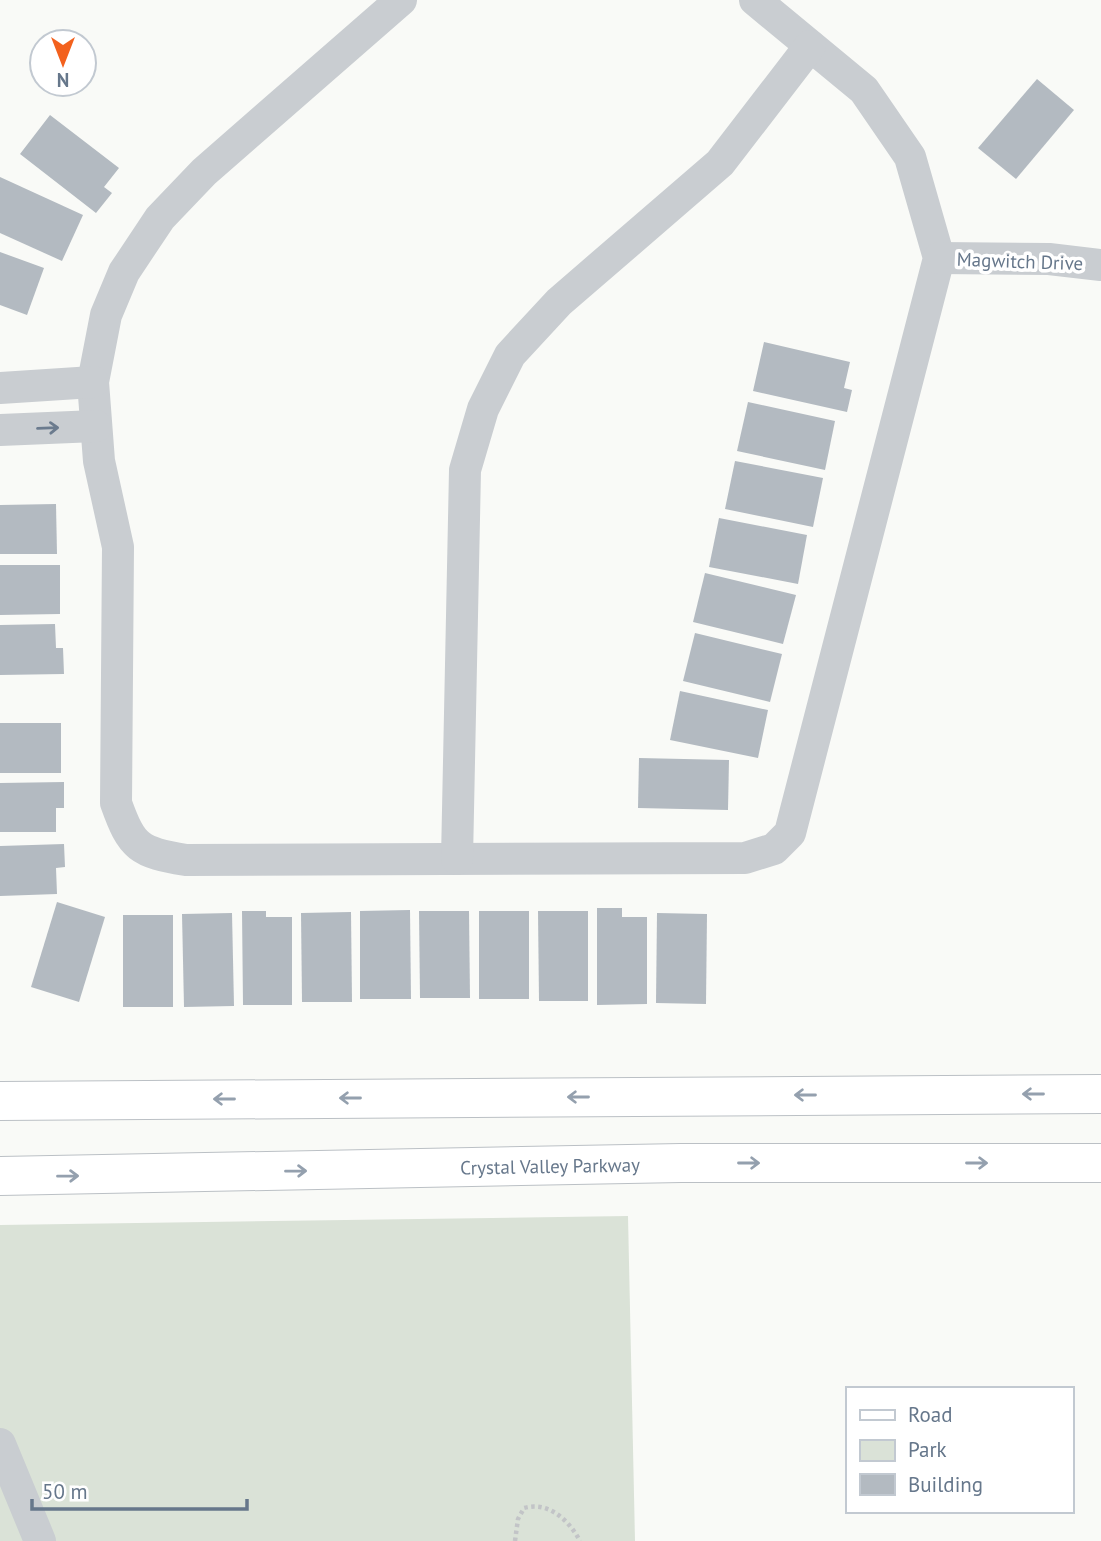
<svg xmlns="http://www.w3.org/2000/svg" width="1101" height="1541" font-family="'PT Sans',sans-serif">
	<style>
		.green { fill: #dae2d7 }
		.building { fill: #b3bac1 }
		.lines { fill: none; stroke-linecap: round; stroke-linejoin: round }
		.secondary-casing { stroke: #bbc0c5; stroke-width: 40 }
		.path { stroke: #c2c4c7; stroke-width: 4.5; stroke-dasharray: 3.5 3.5; stroke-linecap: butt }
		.minor { stroke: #c9cdd1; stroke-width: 32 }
		.secondary { stroke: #fff; stroke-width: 38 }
		.oneway { stroke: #6b7b8e }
		.oneway2 { stroke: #94a0ae }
		.labels { text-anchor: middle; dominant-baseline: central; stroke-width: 7; stroke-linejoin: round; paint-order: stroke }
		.street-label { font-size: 19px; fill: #66778b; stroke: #fff }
	</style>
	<rect width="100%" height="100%" fill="#f9faf7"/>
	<polygon class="green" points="628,1216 635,1541 0,1541 0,1225"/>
	<g class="building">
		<polygon points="1037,79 1074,110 1016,179 978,148"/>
		<polygon points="50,115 119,168 104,187 112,193 96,213 20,154"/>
		<polygon points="0,177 83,215 62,261 0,233"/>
		<polygon points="0,252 44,268 27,315 0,305"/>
		<polygon points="764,342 850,362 844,388 852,390 847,412 753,391"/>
		<polygon points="748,402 835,421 825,470 737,451"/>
		<polygon points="735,461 823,478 813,527 725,509"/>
		<polygon points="56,504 57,554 0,554 0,505"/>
		<polygon points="719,518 807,535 798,584 709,567"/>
		<polygon points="0,565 60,565 60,614 0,615"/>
		<polygon points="705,573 796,595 783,644 693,622"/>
		<polygon points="55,624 56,648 63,648 64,674 0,675 0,625"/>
		<polygon points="695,633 782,654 770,702 683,681"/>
		<polygon points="680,691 768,710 758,758 670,740"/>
		<rect x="0" y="723" width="61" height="50"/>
		<polygon points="639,758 729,760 728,810 638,808"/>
		<polygon points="64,782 64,808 56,808 56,832 0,832 0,783"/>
		<polygon points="64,844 65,867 56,868 57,894 0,896 0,846"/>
		<polygon points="57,902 105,917 79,1002 31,987"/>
		<polygon points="597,908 622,908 622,917 647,917 647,1004 597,1005"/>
		<polygon points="410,910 411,999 360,999 360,911"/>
		<polygon points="242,911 266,911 266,917 292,917 292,1005 243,1005"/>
		<polygon points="419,911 469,911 470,998 420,998"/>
		<rect x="479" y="911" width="50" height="88"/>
		<polygon points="538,911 588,911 588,1001 539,1001"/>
		<polygon points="351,912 352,1002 302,1002 301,913"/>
		<polygon points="232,913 234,1006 184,1007 182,914"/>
		<polygon points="657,913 707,914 706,1004 656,1003"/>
		<rect x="123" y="915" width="50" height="92"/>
	</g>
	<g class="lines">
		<g class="secondary-casing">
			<g id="secondary">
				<polyline points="0,1101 1101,1094"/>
				<polyline points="0,1176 681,1163 1101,1163"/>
			</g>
		</g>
		<path class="path" d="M515,1541L518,1519L524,1508C548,1501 569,1520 580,1541"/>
		<g class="minor">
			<path d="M401,0L204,172L160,218L124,272L106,315L93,382L99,461L118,547L116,803C132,848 139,852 186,860L745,858L774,849L790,833L939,258L910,157L864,90L755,0"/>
			<polyline points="939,258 1049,259 1101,265"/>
			<polyline points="0,388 93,382"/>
			<polyline points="0,430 96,426"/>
			<polyline points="457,859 465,470 483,409 510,355 559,302 720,163 810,46"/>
			<polyline points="0,1444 40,1541"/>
		</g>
		<use href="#secondary" class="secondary"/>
	</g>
	<defs><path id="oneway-shaft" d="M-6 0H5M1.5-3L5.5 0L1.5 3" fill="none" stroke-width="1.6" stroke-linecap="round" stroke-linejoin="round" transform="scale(1.75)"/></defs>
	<use class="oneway" href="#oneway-shaft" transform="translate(48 428) rotate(-2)"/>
	<g class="oneway2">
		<use href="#oneway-shaft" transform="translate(1033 1094) rotate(180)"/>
		<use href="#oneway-shaft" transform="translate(805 1095) rotate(180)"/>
		<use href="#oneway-shaft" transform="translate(578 1097) rotate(180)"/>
		<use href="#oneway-shaft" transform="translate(350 1098) rotate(180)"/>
		<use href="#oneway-shaft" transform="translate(224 1099) rotate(180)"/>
		<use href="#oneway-shaft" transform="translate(749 1163)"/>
		<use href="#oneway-shaft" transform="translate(977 1163)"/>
		<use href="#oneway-shaft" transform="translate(296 1171) rotate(-1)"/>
		<use href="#oneway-shaft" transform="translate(68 1176) rotate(-1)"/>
	</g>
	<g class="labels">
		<g class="street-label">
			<text transform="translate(1020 261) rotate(2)">Magwitch Drive</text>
			<text transform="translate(550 1166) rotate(-1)">Crystal Valley Parkway</text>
		</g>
	</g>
	<rect x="846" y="1387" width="228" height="126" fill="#ffffff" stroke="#c2c9d1" stroke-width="2"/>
	<rect x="860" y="1410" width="35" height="10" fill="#ffffff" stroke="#c2c9d1" stroke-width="2"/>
	<text x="908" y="1422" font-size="21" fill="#66778b">Road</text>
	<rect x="860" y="1440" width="35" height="21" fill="#dae2d7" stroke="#c2c9d1" stroke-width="2"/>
	<text x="908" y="1457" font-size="21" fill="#66778b">Park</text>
	<rect x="860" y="1474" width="35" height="21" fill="#b3bac1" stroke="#c2c9d1" stroke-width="2"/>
	<text x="908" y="1492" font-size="21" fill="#66778b">Building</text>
	<g transform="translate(63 63) rotate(180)"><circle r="33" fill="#ffffff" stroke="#c2c9d1" stroke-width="2"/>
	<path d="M0-5L12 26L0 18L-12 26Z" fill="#f3611d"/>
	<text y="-10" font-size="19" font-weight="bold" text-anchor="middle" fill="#66778b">N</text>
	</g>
	<path d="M32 1499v10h215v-10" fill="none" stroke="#66778b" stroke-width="3.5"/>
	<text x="42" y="1499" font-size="21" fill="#66778b" stroke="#ffffff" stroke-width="5" paint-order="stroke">50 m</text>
</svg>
